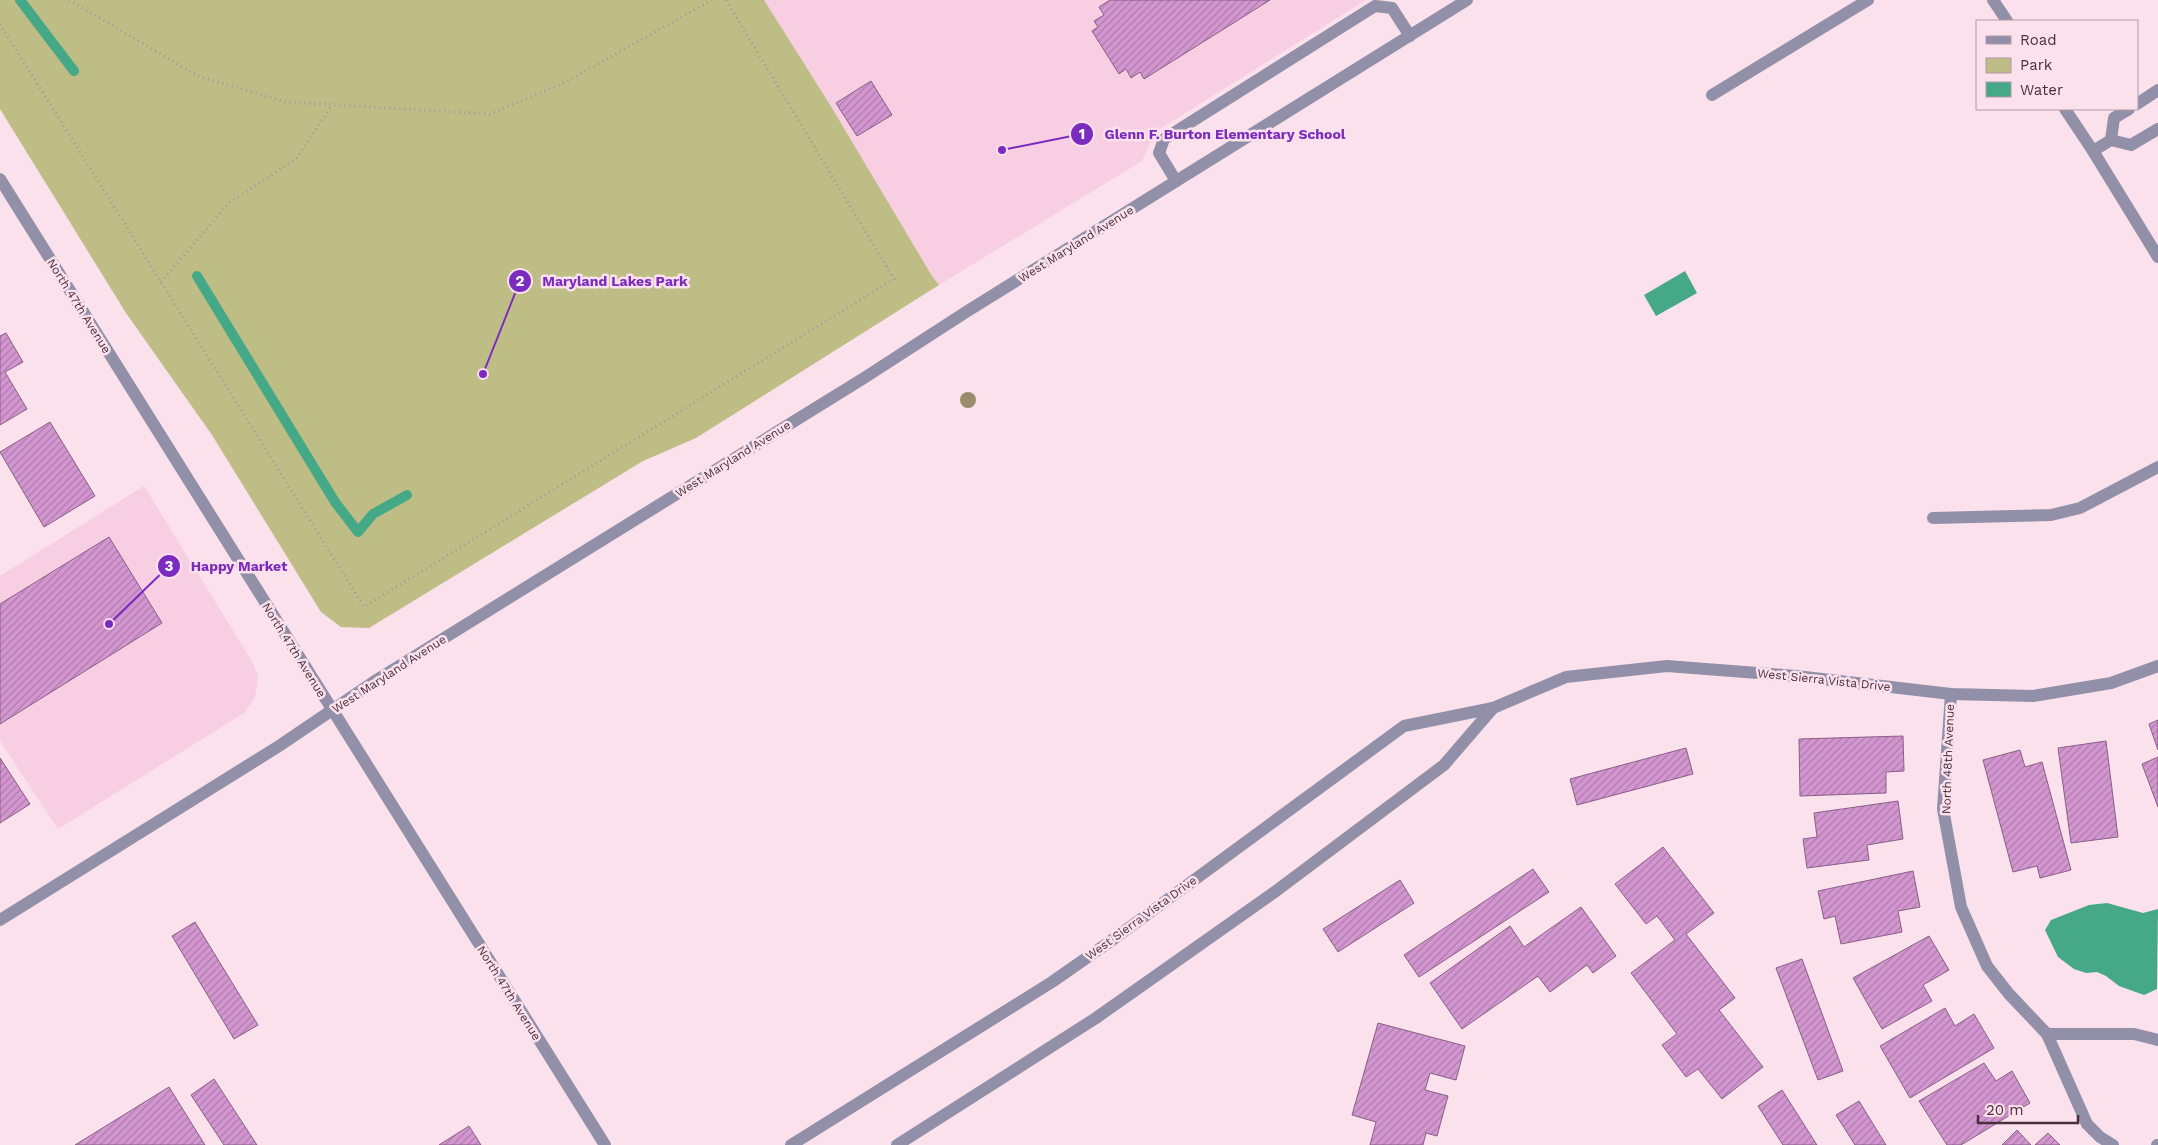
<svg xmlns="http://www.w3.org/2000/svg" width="2158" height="1145" font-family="'Work Sans',sans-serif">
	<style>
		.built { fill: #f8cee2 }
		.park { fill: #bdbd85 }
		.water { fill: #45a887 }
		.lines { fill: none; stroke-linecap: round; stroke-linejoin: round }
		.stream { stroke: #45a887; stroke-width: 10 }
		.building { fill: url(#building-hatch); stroke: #885e86 }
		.path { stroke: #ad949f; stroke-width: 3; stroke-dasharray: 1 4; stroke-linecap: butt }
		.minor { stroke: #9290a9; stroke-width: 12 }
		.tree { fill: #988c6c }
		.labels { text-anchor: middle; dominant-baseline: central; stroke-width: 5; stroke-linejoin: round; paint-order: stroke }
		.street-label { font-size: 12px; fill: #49303c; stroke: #fae1ec }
		.leader { fill: none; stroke: #7b2cbf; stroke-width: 2 }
		.callout-dot { fill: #7b2cbf; stroke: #fae1ec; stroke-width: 2 }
		.mark-label { font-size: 15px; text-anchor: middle; font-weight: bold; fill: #fff }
		.callout-label { font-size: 14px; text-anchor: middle; font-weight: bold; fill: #7b2cbf; stroke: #fae1ec; stroke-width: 5; stroke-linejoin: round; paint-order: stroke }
	</style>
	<defs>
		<pattern id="building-hatch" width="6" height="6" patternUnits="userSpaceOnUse" patternTransform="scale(1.25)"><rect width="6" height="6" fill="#d396d0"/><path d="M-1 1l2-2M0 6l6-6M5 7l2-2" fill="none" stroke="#ad7baa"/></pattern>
	</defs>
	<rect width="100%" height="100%" fill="#fae1ec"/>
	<g class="built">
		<polygon points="764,0 1366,0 1155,132 1142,161 939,285 932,276 832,108"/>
		<polygon points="144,486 253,663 258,676 255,697 244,713 58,829 0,741 0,576"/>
	</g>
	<polygon class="park" points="0,0 764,0 832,108 932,276 939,285 696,438 643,461 369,628 341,627 321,612 212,435 126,313 0,109"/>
	<g class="water">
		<polygon points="1685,271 1697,293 1656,316 1644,295"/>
		<polygon points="2107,903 2143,913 2158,909 2157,989 2144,995 2119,986 2106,976 2097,972 2086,973 2074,969 2058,957 2045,930 2051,920 2089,905"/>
	</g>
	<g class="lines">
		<g class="stream">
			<polyline points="20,0 74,71"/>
			<polyline points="197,276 335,502 358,532 373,514 407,495"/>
		</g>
	</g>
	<g class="building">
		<polygon points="1110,0 1270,0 1144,79 1140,72 1131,78 1126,69 1119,74 1092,31 1098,27 1094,21 1104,15 1099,7"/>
		<polygon points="871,81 892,115 857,136 836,103"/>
		<polygon points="6,333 23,362 5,372 27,409 0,425 0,336"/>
		<polygon points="50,422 95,496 44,527 0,452"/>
		<polygon points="109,537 162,623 0,724 0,604"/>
		<polygon points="2158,720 2158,750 2149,724"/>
		<polygon points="1903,736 1904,771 1886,772 1886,793 1800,796 1799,739"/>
		<polygon points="2106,741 2118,837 2071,843 2058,748"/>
		<polygon points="1686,748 1693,774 1577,805 1570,779"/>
		<polygon points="2020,750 2025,767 2042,762 2071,870 2040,878 2037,866 2013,872 1983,760"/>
		<polygon points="2158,757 2158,807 2142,764"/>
		<polygon points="0,758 30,804 0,823"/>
		<polygon points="1898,801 1903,839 1867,845 1869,860 1807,868 1803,839 1817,837 1814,813"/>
		<polygon points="1663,847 1714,913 1686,934 1735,998 1719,1010 1763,1067 1722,1099 1698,1069 1686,1077 1662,1045 1677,1034 1631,973 1675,940 1657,916 1646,924 1615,884"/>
		<polygon points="1533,869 1549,892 1419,977 1404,955"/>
		<polygon points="1913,871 1920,907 1898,911 1902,932 1841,944 1835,916 1824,919 1818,891"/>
		<polygon points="1400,880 1414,903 1338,952 1323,929"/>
		<polygon points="1581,907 1616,956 1593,973 1587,965 1550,992 1538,976 1462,1029 1430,983 1510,926 1524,947"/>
		<polygon points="195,922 258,1025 234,1039 172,936"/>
		<polygon points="1929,936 1949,970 1923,985 1932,1001 1882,1029 1853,978"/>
		<polygon points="1802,959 1843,1071 1818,1080 1776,968"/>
		<polygon points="1945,1008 1955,1026 1974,1014 1994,1048 1910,1098 1880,1046"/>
		<polygon points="1378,1023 1465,1046 1456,1080 1430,1073 1425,1090 1448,1096 1437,1136 1426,1133 1423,1145 1370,1145 1376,1122 1352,1115"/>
		<polygon points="1984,1063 1996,1081 2012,1071 2030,1103 1961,1145 1947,1145 1919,1101"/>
		<polygon points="214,1079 257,1145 224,1145 191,1095"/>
		<polygon points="169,1087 205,1145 75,1145"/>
		<polygon points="1782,1090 1817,1145 1783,1145 1758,1106"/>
		<polygon points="1859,1101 1886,1145 1855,1145 1836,1115"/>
		<polygon points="469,1126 481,1145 439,1145"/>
		<polygon points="2017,1130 2031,1145 2002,1145"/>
		<polygon points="2048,1133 2060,1145 2035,1145"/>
	</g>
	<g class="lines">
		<g class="path">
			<polyline points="69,0 198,76 286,102 490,114 566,82 712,0"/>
			<polyline points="0,24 364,607 894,279 726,0"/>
			<polyline points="161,282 229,203 296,159 332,105"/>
		</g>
		<g class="minor">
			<polyline points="1993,0 2007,21"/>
			<polyline points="1712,95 1868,0"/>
			<polyline points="2137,104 2158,90"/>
			<polyline points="2065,109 2093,151"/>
			<polyline points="2129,109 2114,118 2111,140 2131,145 2158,129"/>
			<polyline points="2111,140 2093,151 2158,257"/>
			<polyline points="0,179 605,1145"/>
			<polyline points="1176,181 1159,153 1164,139 1375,6 1392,8 1410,36"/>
			<polyline points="1933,518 2051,515 2080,508 2158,467"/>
			<polyline points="1951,694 1943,809 1961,907 1987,966 2009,994 2047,1034"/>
			<polyline points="0,920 279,746 378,679 864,378 966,312 1467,0"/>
			<polyline points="791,1145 1052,982 1115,938 1404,726 1493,708 1566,677 1667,666 1796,676 1951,694 2033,696 2111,683 2158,666"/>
			<polyline points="897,1145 1096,1018 1276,891 1444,765 1493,708"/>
			<polyline points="2113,1145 2100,1137 2087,1124 2047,1034 2134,1034 2158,1040"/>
			<polyline points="2157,1145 2158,1145"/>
		</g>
	</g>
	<circle class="tree" cx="968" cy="400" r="8"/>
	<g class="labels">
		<g class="street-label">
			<text transform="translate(1076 244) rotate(-32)">West Maryland Avenue</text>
			<text transform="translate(79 306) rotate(58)">North 47th Avenue</text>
			<text transform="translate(733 459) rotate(-32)">West Maryland Avenue</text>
			<text transform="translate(294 650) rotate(58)">North 47th Avenue</text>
			<text transform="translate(389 674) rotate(-33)">West Maryland Avenue</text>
			<text transform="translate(1824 680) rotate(6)">West Sierra Vista Drive</text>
			<text transform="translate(1948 759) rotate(-88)">North 48th Avenue</text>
			<text transform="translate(1141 918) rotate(-36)">West Sierra Vista Drive</text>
			<text transform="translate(509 993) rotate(58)">North 47th Avenue</text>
		</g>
	</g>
	<path class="leader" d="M1002 150L1082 134M483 374L520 281M109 624L169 566"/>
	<g class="callout-dot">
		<circle cx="1002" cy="150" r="5"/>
		<circle cx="483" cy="374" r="5"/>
		<circle cx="109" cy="624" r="5"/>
		<circle cx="1082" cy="134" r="12"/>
		<circle cx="520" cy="281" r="12"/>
		<circle cx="169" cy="566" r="12"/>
	</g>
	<g class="mark-label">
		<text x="1082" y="139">1</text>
		<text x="520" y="286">2</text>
		<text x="169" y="571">3</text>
	</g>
	<g class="callout-label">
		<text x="1225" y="139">Glenn F. Burton Elementary School</text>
		<text x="615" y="286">Maryland Lakes Park</text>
		<text x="239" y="571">Happy Market</text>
	</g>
	<rect x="1976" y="20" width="162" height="90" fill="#fae1ec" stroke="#b39aa6"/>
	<rect x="1986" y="36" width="25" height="8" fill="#9290a9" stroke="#b39aa6"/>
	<text x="2020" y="45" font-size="15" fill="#49303c">Road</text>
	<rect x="1986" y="58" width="25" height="15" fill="#bdbd85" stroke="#b39aa6"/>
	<text x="2020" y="70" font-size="15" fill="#49303c">Park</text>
	<rect x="1986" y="82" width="25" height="15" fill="#45a887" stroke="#b39aa6"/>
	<text x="2020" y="95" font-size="15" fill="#49303c">Water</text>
	<path d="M1978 1115v8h100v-8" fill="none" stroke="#49303c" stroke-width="2.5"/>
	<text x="1986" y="1115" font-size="15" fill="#49303c" stroke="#fae1ec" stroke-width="4" paint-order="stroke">20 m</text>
</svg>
